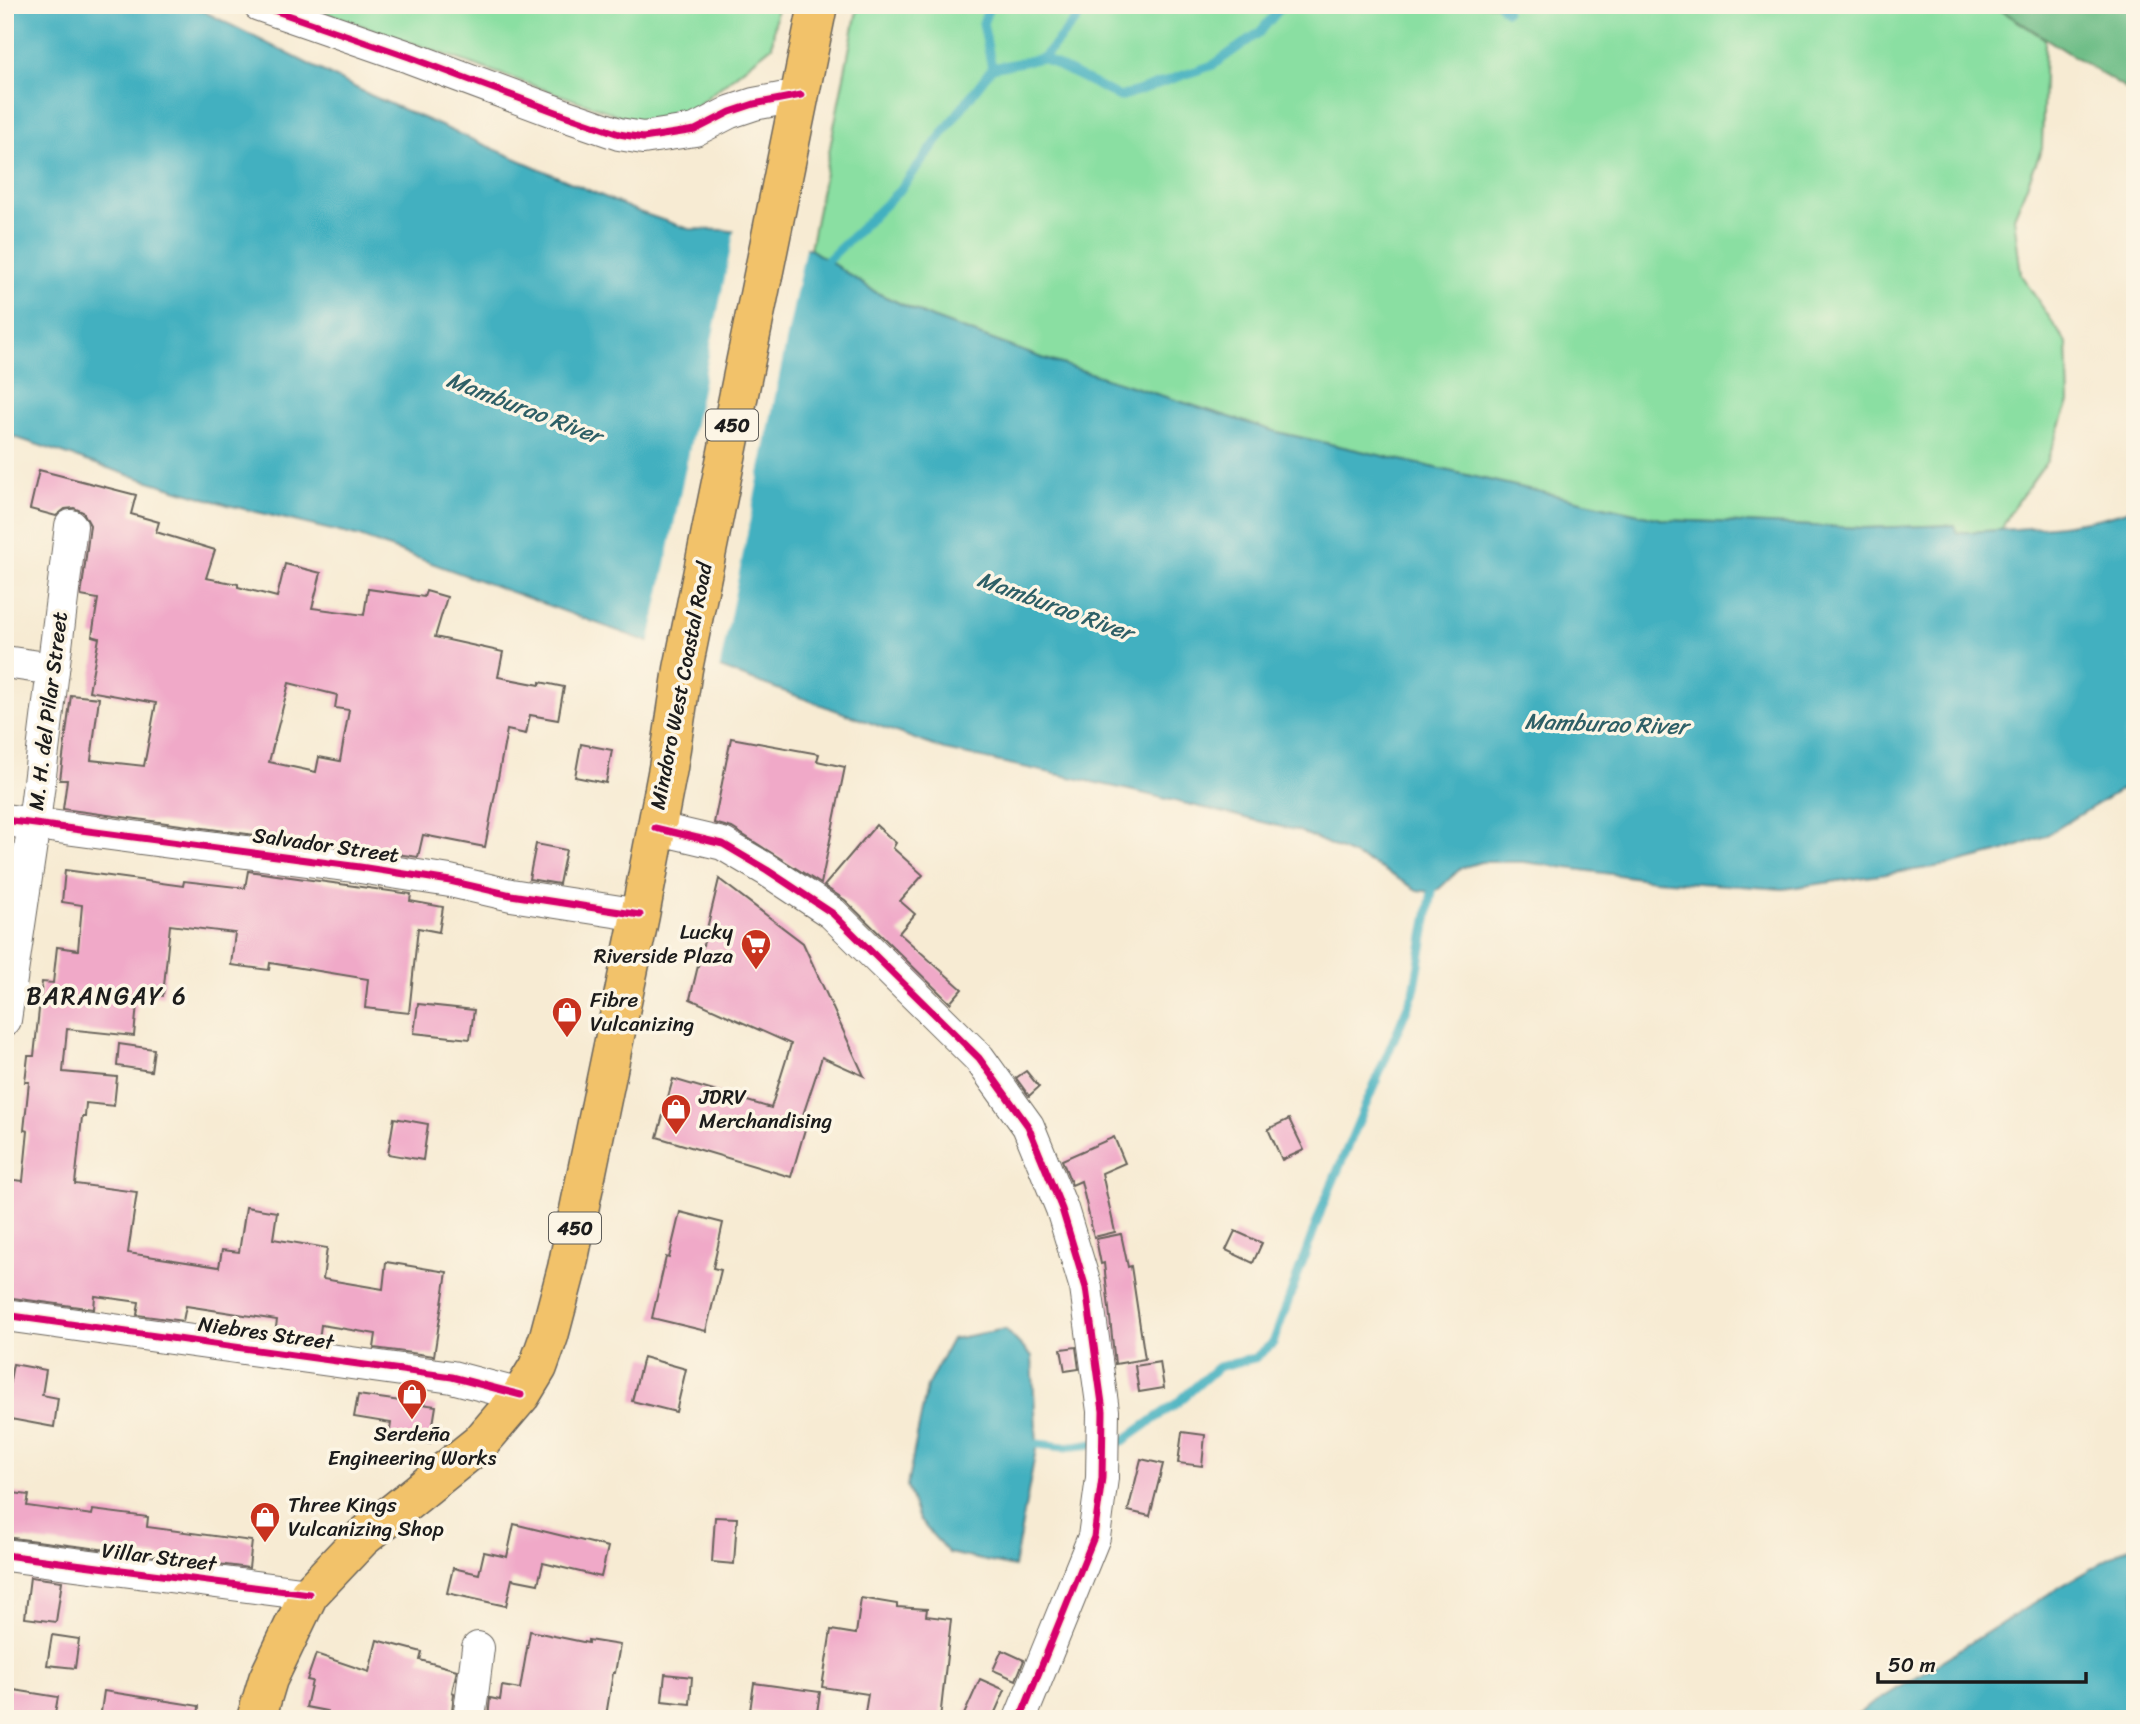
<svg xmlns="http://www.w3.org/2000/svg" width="2140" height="1724" font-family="Sriracha,sans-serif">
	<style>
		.green { fill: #8adfa2; stroke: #537e5f; stroke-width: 2 }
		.forest { fill: #6fbe88; stroke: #466d52; stroke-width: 2 }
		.water { fill: #43b0c0; stroke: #30666e; stroke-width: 2 }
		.pier { fill: #f7ebd3 }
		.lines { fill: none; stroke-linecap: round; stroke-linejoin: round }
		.stream { stroke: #43b0c0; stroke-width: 9 }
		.building { fill: #f0a9c8; fill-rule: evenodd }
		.street-casing { stroke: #69645c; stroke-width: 34 }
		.primary-casing { stroke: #69645c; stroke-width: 41 }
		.street { stroke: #fff; stroke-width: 32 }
		.primary { stroke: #f2c26a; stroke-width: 38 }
		.cycleway-casing { stroke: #fcf5e5; stroke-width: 11 }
		.cycleway { stroke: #d6006c; stroke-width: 7 }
		.labels { text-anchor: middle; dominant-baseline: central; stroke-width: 7; stroke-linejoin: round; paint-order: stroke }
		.shield { fill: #fcf5e5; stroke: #5f5d58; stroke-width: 2 }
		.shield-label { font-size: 19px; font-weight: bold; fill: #1c1c1c }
		.street-label { font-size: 21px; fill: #1c1c1c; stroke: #fcf5e5 }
		.poi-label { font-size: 21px; fill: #1c1c1c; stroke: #fcf5e5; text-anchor: start }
		.water-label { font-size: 23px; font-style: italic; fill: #2e5f66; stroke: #fcf5e5 }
		.quarter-label { font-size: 24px; letter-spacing: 2px; fill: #1c1c1c; stroke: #fcf5e5 }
	</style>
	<rect width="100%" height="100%" fill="#fcf5e5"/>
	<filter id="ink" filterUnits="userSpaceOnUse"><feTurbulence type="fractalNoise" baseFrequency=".0143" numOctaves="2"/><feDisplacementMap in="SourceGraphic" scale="14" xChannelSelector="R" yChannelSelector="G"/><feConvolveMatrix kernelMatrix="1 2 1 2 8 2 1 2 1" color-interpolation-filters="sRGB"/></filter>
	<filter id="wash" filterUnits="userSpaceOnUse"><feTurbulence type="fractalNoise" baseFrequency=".00686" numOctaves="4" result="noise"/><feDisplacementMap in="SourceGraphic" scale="28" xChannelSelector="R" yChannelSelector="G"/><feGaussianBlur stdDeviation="1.57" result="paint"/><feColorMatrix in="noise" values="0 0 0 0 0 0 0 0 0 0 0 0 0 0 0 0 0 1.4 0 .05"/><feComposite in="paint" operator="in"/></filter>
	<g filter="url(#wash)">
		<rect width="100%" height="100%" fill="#f7ebd3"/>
		<g class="green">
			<polygon points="303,5 777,5 772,46 689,112 638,122"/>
			<polygon points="858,5 1993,5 2045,39 2042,148 2014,217 2021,275 2067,344 2069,402 2047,461 2011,511 2001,530 1956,533 1954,525 1865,528 1665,520 1277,432 1042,358 932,318 877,293 810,249"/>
		</g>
		<polygon class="forest" points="1993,5 2135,5 2135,95"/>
		<g class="water">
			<path d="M5,5H191L372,96L639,212L689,229L723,230L752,234L810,249L877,293L932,318L1042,358L1277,432L1665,520L1865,528L1955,525L1957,533C2017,528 2078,529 2135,508V781L2045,836L2005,851L1949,865L1783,889L1654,880L1524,862H1481L1461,868L1439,889L1432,892L1417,890L1375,865L1299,831L1129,790L945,750L360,537L228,505L129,475L5,434Z"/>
			<polygon points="1005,1329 1032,1357 1037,1444 1014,1567 949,1553 919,1520 907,1486 927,1386 952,1339"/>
			<polygon points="2135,1543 2135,1719 1849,1719 2058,1588"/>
		</g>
		<polygon class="pier" points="735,228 806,244 719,671 649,646"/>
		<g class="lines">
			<g class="stream">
				<polyline points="990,5 983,23 992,68"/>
				<polyline points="1500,5 1506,11"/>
				<polyline points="1043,58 1120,97 1213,65 1260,32 1283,5"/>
				<polyline points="822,270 828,260 900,190 992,68 1043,58 1089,5"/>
				<polyline points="1037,1444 1064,1447 1123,1441 1177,1403 1218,1367 1255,1358 1273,1343 1323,1205 1414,992 1432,892 1432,880"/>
			</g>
		</g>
		<g id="blocks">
			<g class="building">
				<path d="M39,470L136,495L131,514L159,522L156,532L215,550L206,578L238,584V587L277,597L285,564L321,573L312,608L364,615L368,589L424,597L426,591L447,597L435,637L503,652L498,677L540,685V682L564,687L558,720L530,715L526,734L507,730L485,847L423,835L418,857L63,809L67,780H60L71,695L99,698L91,760L144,766L156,703L89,691L99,638L92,636L98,599L81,596L90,525L83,512L74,508L65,509L56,516L30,509ZM289,683L337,695L335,708L349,710L340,761L319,757L316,772L269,762Z"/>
				<polygon points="731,738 819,754 817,761 845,767 821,884 732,828 714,823"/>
				<polygon points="581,744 612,750 606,783 575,777"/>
				<polygon points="876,825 896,843 893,848 923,875 900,901 915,914 899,933 962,989 950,1003 845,900 824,886"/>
				<polygon points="536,844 566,850 559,884 529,879"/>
				<polygon points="65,870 183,886 184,881 245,888 248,871 411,894 410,901 443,907 439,932 418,928 409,1013 365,1008 368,979 270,963 269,970 231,965 235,933 170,925 163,996 138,993 134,1036 67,1029 63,1072 117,1077 114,1106 86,1103 85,1117 82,1117 75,1184 137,1192 128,1253 219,1267 222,1250 239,1252 246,1207 277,1212 273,1239 327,1248 323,1279 383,1289 386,1262 447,1272 434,1356 374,1348 376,1334 321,1325 319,1340 275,1334 277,1320 186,1306 183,1321 137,1315 139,1302 95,1296 94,1309 5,1297 5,1179 23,1181 28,1131 24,1130 29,1082 25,1082 28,1056 34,1056 42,982 53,983 57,947 78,950 82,905 62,902"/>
				<polygon points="719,879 803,943 864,1076 822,1057 802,1118 808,1119 791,1177 657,1137 673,1079 771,1108 791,1044 690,999"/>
				<polygon points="418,1004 474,1010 470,1039 414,1033"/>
				<polygon points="119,1044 154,1049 151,1071 117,1066"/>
				<polygon points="1026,1071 1039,1087 1029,1096 1016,1078"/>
				<polygon points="394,1118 428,1124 423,1160 388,1154"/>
				<polygon points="1289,1119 1304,1150 1282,1160 1268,1129"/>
				<polygon points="1114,1137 1125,1163 1102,1173 1115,1232 1094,1237 1081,1181 1072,1185 1062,1160"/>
				<polygon points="680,1212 723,1223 713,1268 721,1270 706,1331 652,1318 666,1257 669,1258"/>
				<polygon points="1235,1231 1262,1243 1253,1263 1226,1250"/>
				<polygon points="1121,1234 1128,1267 1131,1266 1145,1359 1115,1364 1104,1263 1101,1264 1096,1239"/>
				<polygon points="1076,1347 1079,1369 1065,1371 1061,1349"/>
				<polygon points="643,1357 686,1369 676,1412 632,1401"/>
				<polygon points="1160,1362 1164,1388 1139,1392 1135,1366"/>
				<polygon points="13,1364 46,1370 42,1395 58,1398 54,1427 5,1418 5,1390 8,1391"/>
				<polygon points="358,1395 436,1406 430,1443 389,1437 391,1423 354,1417"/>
				<polygon points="1182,1432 1205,1435 1202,1466 1178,1463"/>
				<polygon points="1141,1459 1163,1464 1150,1516 1128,1511"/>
				<polygon points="5,1492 29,1495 27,1506 92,1515 93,1510 148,1517 147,1527 252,1541 249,1568 5,1537"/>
				<polygon points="715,1517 737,1518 734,1564 712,1562"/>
				<polygon points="514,1524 608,1547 601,1577 543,1563 538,1584 512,1579 506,1606 447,1593 453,1568 479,1574 484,1552 507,1557"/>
				<polygon points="30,1577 62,1581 56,1622 25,1618"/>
				<polygon points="861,1598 897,1604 897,1607 927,1609 926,1616 951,1619 940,1719 864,1719 868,1694 822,1687 831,1630 856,1634"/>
				<polygon points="530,1631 588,1643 588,1640 620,1645 615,1673 613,1673 606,1716 602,1715 602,1719 488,1719 490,1698 500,1700 502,1686 520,1689"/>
				<polygon points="52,1635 79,1639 75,1668 47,1665"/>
				<polygon points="377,1640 422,1652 420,1660 457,1670 452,1692 454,1693 451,1719 325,1719 327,1711 306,1707 312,1681 307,1680 316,1654 369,1672"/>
				<polygon points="1002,1650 1024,1660 1016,1680 993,1670"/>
				<polygon points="665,1674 692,1677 690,1704 662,1701"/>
				<polygon points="980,1679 1005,1690 992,1719 962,1719"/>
				<polygon points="754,1683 820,1692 816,1719 750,1711"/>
				<polygon points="8,1689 58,1697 54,1719 5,1719"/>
				<polygon points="104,1691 199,1706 198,1719 100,1719"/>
			</g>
		</g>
	</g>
	<g filter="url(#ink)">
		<use href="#blocks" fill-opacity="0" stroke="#69645c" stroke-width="2"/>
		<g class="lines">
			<g class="street-casing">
				<g id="street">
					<polyline points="259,5 409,57 564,115 619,134 643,138 695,130 730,112 754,104 801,95"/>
					<polyline points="5,662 53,669"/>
					<polyline points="5,820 360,867 450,881 511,895 640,915"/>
					<polyline points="655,828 723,844 767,870 832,913 979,1058 1028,1126 1062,1209 1086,1288 1103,1411 1102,1478 1094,1537 1020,1719"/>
					<polyline points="5,1020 34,823 71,526"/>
					<polyline points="5,1315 452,1377 521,1395"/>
					<polyline points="5,1555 309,1594"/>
					<polyline points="469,1719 478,1648"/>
				</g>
			</g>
			<g class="primary-casing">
				<polyline id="primary" points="256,1719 268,1679 309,1594 362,1538 480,1443 521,1395 538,1367 549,1336 567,1268 640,915 668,768 683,669 818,5"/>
			</g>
			<use href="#street" class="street"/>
			<use href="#primary" class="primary"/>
			<g class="cycleway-casing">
				<g id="cycleway">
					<polyline points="259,5 409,57 564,115 619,134 643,138 695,130 730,112 754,104 801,95"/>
					<polyline points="5,820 360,867 450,881 511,895 640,915"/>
					<polyline points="655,828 723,844 767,870 832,913 979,1058 1028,1126 1062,1209 1086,1288 1103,1411 1102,1478 1094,1537 1020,1719"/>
					<polyline points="5,1315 452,1377 521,1395"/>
					<polyline points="5,1555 309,1594"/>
				</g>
			</g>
			<use href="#cycleway" class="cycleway"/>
		</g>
	</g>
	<defs>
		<g id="supermarket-pin" transform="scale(1.575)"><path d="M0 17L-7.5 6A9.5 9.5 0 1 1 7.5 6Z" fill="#c8321e" stroke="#fcf5e5"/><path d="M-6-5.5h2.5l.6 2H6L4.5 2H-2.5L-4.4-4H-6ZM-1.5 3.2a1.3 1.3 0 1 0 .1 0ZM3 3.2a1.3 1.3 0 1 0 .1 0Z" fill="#fff"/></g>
		<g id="shop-pin" transform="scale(1.575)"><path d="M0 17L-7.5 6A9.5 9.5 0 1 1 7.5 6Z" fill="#c8321e" stroke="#fcf5e5"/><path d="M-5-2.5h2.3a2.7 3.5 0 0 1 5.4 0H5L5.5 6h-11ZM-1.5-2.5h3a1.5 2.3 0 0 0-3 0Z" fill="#fff"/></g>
	</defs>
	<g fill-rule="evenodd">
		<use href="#supermarket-pin" x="756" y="944"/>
		<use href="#shop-pin" x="567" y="1012"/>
		<use href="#shop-pin" x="676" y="1109"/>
		<use href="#shop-pin" x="412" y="1394"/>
		<use href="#shop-pin" x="265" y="1517"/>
	</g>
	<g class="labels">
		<g class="shield">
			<rect x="706" y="409.5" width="52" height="31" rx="5"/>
			<rect x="549" y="1212.5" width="52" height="31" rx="5"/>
		</g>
		<g class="shield-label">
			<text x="732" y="425">450</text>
			<text x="575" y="1228">450</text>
		</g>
		<g class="street-label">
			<text transform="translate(681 686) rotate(-79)">Mindoro West Coastal Road</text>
			<text transform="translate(48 711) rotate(-83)">M. H. del Pilar Street</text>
			<text transform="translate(326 845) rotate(8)">Salvador Street</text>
			<text transform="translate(266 1333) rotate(8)">Niebres Street</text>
			<text transform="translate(159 1557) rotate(7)">Villar Street</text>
		</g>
		<g class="poi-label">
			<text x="733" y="932" text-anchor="end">Lucky<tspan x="733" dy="24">Riverside Plaza</tspan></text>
			<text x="590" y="1000">Fibre<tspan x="590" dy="24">Vulcanizing</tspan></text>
			<text x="699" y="1097">JDRV<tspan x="699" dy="24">Merchandising</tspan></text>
			<text x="412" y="1434" text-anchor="middle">Serdeña<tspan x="412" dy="24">Engineering Works</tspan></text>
			<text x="288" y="1505">Three Kings<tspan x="288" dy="24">Vulcanizing Shop</tspan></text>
		</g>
		<g class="water-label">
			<text transform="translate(524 408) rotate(21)">Mamburao River</text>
			<text transform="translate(1055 606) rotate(20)">Mamburao River</text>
			<text transform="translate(1606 724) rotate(2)">Mamburao River</text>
		</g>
		<g class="quarter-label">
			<text x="107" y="996">BARANGAY 6</text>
		</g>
	</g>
	<rect width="2140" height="1724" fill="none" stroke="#fcf5e5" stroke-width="28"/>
	<path d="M1878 1672v10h208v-10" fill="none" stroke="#1c1c1c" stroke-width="3.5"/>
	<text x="1888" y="1672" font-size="21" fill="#1c1c1c" stroke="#fcf5e5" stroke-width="5" paint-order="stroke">50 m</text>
</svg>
